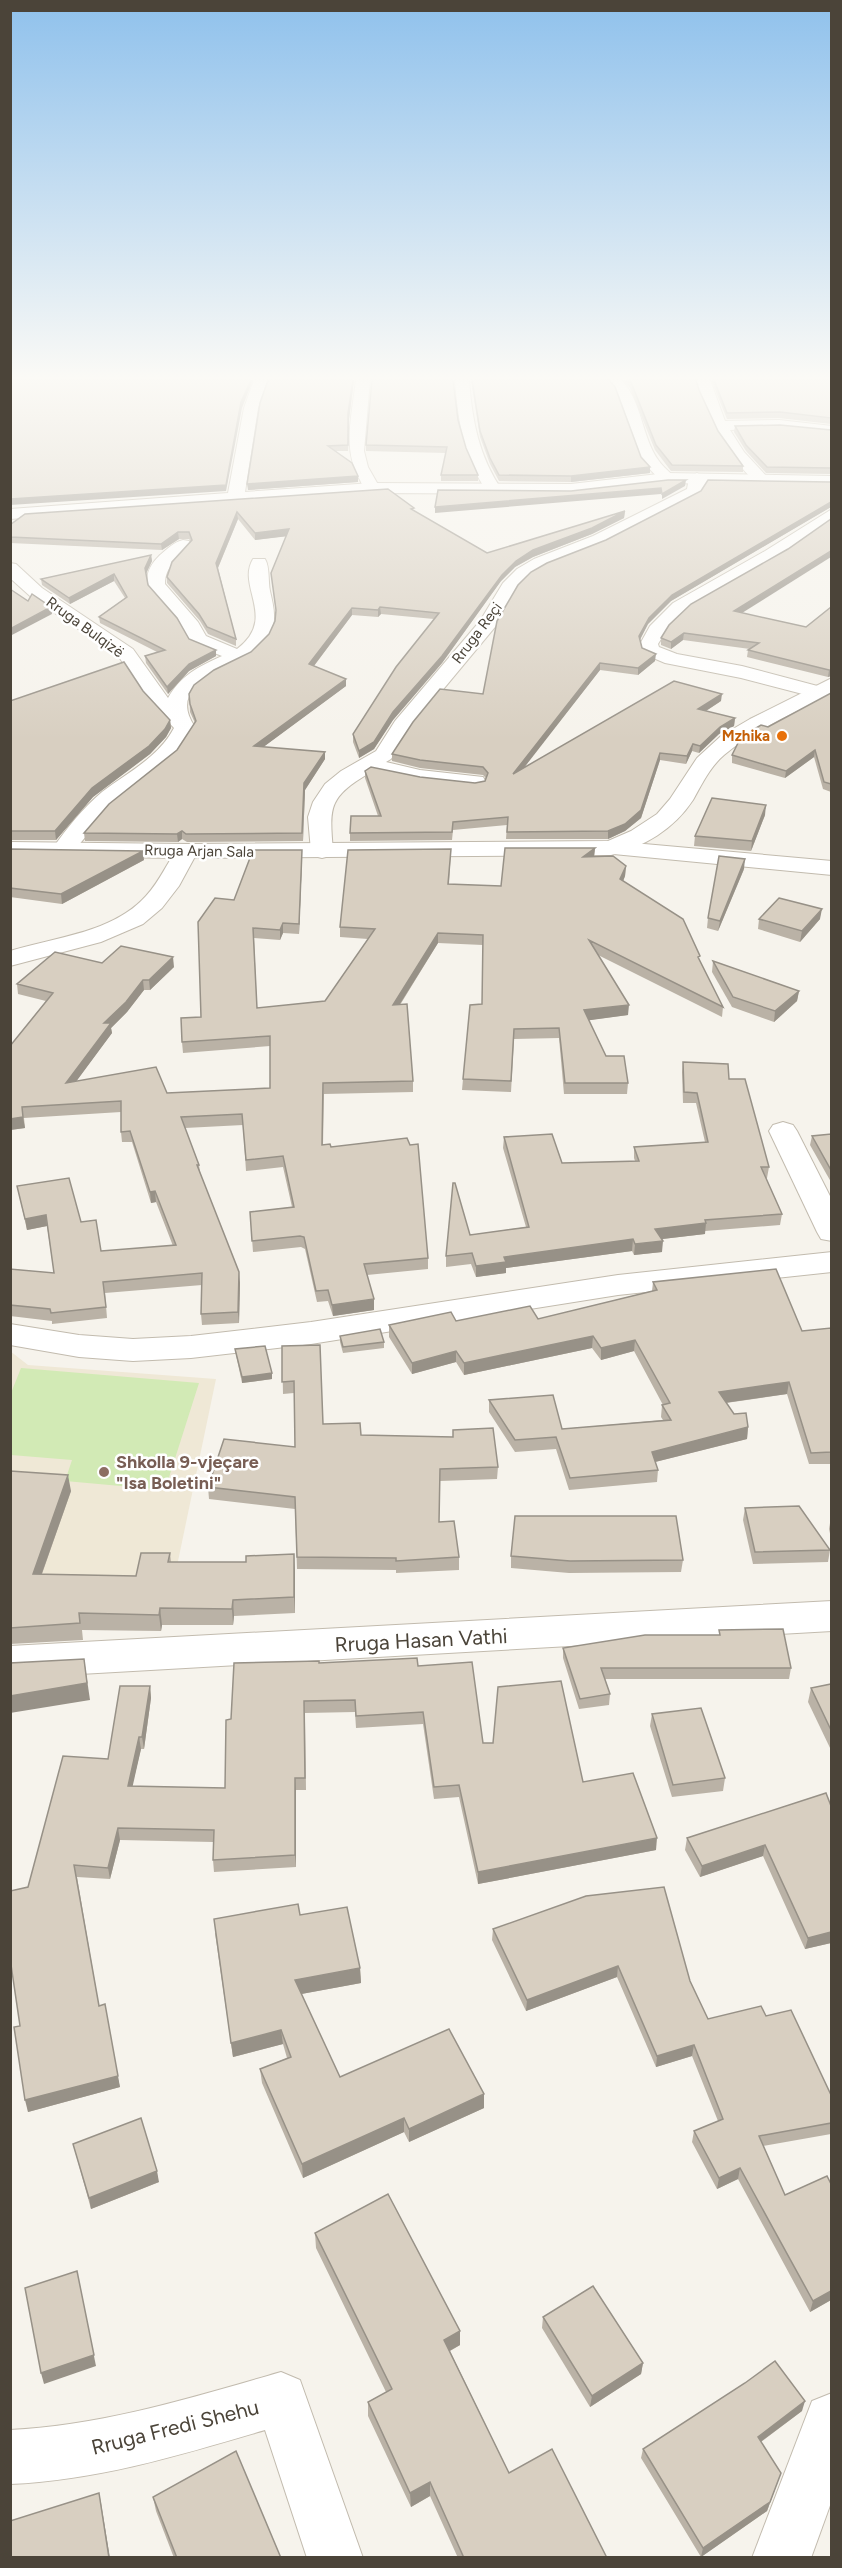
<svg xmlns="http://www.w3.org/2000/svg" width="842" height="2568" font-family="Figtree,sans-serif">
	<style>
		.education { fill: #efe8d6 }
		.green { fill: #d2eab5 }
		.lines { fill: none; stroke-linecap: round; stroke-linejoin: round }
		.minor-casing { stroke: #c2bbae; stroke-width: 2 }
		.tertiary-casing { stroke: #c2bbae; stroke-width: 2 }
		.minor { fill: #fff; fill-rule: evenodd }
		.tertiary { fill: #fff; fill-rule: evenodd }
		.wall { fill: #bab2a6 }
		.shaded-wall { fill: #979187 }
		.building { fill: #d8cfc1; stroke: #979187; stroke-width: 1.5 }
		.food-dot { fill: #e8710a; stroke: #fff; stroke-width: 2 }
		.education-dot { fill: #8d6e63; stroke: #fff; stroke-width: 2 }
		.labels { text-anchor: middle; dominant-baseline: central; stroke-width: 5; stroke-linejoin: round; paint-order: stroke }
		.far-street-label { font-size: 15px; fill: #4b4439; stroke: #fff }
		.far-food-label { font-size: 15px; font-weight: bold; fill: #c56008; stroke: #fff; text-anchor: end }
		.education-label { font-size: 18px; font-weight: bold; fill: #785e54; stroke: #fff; text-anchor: start }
		.near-street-label { font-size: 21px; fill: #4b4439; stroke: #fff }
	</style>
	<rect width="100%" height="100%" fill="#f6f3ec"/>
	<polygon class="education" points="10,1351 28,1365 216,1379 177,1566 130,1590 11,1592"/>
	<polygon class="green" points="21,1368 199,1383 165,1490 65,1481 72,1460 11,1455 11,1393"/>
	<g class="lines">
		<g class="minor-casing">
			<g id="minor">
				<path d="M356,380H370L364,451L368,467L380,488L372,493C365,491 363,487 360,480C342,449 352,415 356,380Z"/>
				<path d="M455,380H469C472,420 479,457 502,490L500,493H488C464,459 458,422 455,380Z"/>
				<path d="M606,380H621C643,402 641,437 659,461C663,467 670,472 675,478L673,481H661L643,462L617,391Z"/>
				<path d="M696,380H710L725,421L779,420L832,426V434L779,428L730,430L744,452L770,480L768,483H756C726,453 708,421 696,380Z"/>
				<path d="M697,473L705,478V488L699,495L605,544L546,567L529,577L516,590L495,627L411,728L391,759L386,762L420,770L483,777L486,782L483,787L475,788L420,782L371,772C329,797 329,805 333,851L330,856L322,858L314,856L311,851L308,817L313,802L325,784L341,771L376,751L395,721L480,621L503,583L517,569L534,559L593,536L687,489L689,478Z"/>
				<path d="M832,509V522C808,540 783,556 757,570C721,591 680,605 658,644L659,647L677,654L742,666L825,688L828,692L825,696L818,698L741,678L665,663L644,654L640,644L650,626L673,603L765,551Z"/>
				<path d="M183,540L189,541L191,545C180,560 165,564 165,584L198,622L206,636L237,649C278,618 236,587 253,559H265C270,567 268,582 270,591C273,604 277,619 271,632C267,642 259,651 250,657C224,674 166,684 195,727L176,756L108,810L72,853L64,855L56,853L53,848C67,828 83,808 102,792C128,772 158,758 174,728L146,698L119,657L30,596L10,578V563L16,564L42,588L133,649L168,698C181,675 198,667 222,656L191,644C186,636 183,627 177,620C159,599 131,583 160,555C167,549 174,542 183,540Z"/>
				<polygon points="611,841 832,861 832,875 603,853 600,848 603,843"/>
				<path d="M187,844L195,846L198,851L179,886L162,908L143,924L101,942L10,966V951C55,937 113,933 146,896C160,881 167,863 179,846Z"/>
				<polygon points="783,1122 793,1125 797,1131 832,1200 832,1241 821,1239 817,1232 769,1131 773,1125"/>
				<polygon points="832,1252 832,1272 618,1295 311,1344 191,1358 133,1361 79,1357 10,1345 10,1324 79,1335 133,1339 191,1336 311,1322 618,1275"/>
				<path d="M281,2372L300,2380L363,2558H307L265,2430C180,2455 99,2480 10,2484V2430C104,2425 191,2398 281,2372Z"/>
			</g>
		</g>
		<g class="tertiary-casing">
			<g id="tertiary">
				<polygon points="254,380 268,380 258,408 245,492 372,483 571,484 667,473 832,476 832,486 667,483 571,494 372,493 10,519 10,509 228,493 244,408"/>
				<path d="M832,678V693C796,713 756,728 724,755C710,767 702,784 693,800C674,829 644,847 611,855L187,858L10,856V842L187,844L608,841L631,831L657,814L670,799L697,758L721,736L750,719Z"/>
				<polygon points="832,1601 832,1631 10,1678 10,1646"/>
				<polygon points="832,2393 832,2500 811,2558 752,2558 812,2401"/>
			</g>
		</g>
		<use href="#minor" class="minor"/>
		<use href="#tertiary" class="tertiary"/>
	</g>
	<g class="wall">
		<polygon points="268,380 354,380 349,419 348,451 336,451 358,476 358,482 248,490"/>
		<polygon points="471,380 609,380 641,457 650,467 650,473 571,482 499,481 490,464 480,437"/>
		<polygon points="623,380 696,380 699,390 718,431 743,466 743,472 671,471 655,450 630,388"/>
		<polygon points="711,380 831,380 831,424 779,418 727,419"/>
		<polygon points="458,420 466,448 478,475 478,481 441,481 441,475 446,453 366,451 366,445"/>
		<polygon points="735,426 831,430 831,474 766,473 746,451 734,432"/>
		<polygon points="831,482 831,507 671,601 648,624 640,640 642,648 655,661 638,675 600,670 523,768 721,701 706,711 735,718 734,726 719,734 699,753 692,751 686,764 660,760 641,818 625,831 608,839 506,839 507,825 453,830 452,840 350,841 350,833 378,816 365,778 365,771 475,783 485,781 486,778 483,775 420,768 392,761 392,754 483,694"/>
		<polygon points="414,511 487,553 625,511 624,518 592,534 533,557 515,567 501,581 442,663 393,720 374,749 359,758 353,742 353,734 434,619 381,614 378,617 352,615 314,666 346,686 263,747 325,759 305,790 303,841 187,842 182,839 178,842 85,841 84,833 177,750 195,723 190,712 189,694 251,652 269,634 275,621 276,612 271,573 286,536 255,540 238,519 218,568 236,639 236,646 208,634 200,621 167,583 167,577 191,542 189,539 179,539 162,550 10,543 10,525 25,514"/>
		<polygon points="788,549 742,613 806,627 831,607 831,676 828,677 747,657 748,650 750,649 683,640 671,649 661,645 661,638"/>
		<polygon points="151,555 152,561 146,573 148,585 189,639 216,650 216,656 189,671 168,694 146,663 145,656 157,652 100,623 99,617 125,598 114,581 70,604 42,585 41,579"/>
		<polygon points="143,691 170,720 171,728 166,737 150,754 93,797 56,840 10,840 10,701"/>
		<polygon points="831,693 831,792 823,789 814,757 785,778 732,763 732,755 768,727"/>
		<polygon points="765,815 751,851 694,846 695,836"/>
		<polygon points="595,848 594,857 626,866 625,876 623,881 699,959 723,1007 722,1017 598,955 628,1015 589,1020 606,1056 628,1083 627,1094 564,1094 559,1038 514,1039 511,1092 462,1090 463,1079 482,1004 483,945 438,943 400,1005 413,1081 413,1092 324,1094 323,1145 331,1147 428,1258 428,1269 367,1275 374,1299 374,1310 333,1316 328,1301 317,1302 305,1249 301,1247 253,1252 250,1212 292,1207 283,1167 246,1171 243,1125 185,1128 199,1165 200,1172 240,1283 239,1323 202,1325 201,1314 202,1285 105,1293 107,1318 52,1324 52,1321 10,1316 10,1269 54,1273 47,1226 27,1230 17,1186 81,1222 101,1251 173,1246 156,1202 151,1203 132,1142 122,1142 121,1132 121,1112 24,1118 25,1128 10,1130 10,1046 46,1001 18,994 17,984 102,963 174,967 150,990 144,990 127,1012 111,1028 112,1033 76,1081 167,1093 270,1088 270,1046 183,1053 182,1042 201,1017 234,900 302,859 299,934 283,933 280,940 254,938 257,1008 325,1001 368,939 340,937 340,927 451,849 449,884 501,886"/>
		<polygon points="10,849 144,860 62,904 10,897"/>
		<polygon points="744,869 718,931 707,928 708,918"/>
		<polygon points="759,919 820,919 800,942 758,929"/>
		<polygon points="713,961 799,991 797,1001 774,1022 732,1007 712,972"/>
		<polygon points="683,1062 729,1079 769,1167 767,1178 766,1178 782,1214 780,1225 705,1231 705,1234 662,1239 662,1252 634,1255 632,1251 506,1268 506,1273 476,1277 471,1264 446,1267 446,1256 470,1235 526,1227 503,1148 504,1137 562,1163 635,1161 634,1158 634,1147 705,1142 696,1103 683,1103 682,1072"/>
		<polygon points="831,1134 831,1182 810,1145 812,1136"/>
		<polygon points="653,1282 802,1331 831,1328 831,1464 809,1464 787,1394 726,1403 734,1414 748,1427 747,1439 655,1462 658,1470 657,1482 569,1490 556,1449 515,1452 489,1412 489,1400 562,1429 663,1420 661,1417 662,1405 663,1405 634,1351 601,1360 592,1348 464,1375 456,1362 412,1374 389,1337 389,1325 456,1321 538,1319 652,1291"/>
		<polygon points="340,1336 384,1342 384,1348 343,1353 340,1342"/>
		<polygon points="282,1346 323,1424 361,1435 453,1437 453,1430 498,1467 497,1479 440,1481 439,1522 459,1557 459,1570 396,1573 396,1570 297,1569 295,1509 209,1499 208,1487 295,1447 294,1393 283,1394"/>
		<polygon points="235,1349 272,1373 272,1379 242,1383 236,1355"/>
		<polygon points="10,1471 71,1491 42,1574 136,1576 170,1553 171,1562 295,1570 295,1613 234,1616 233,1625 162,1625 161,1631 82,1630 83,1640 10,1644"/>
		<polygon points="745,1508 830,1550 828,1562 753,1564 743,1520"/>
		<polygon points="831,1517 831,1538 829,1529"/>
		<polygon points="511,1556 683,1560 681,1572 569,1573 511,1568"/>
		<polygon points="719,1630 791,1668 789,1679 605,1679 610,1694 609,1705 579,1709 563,1658 563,1648 719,1635"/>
		<polygon points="319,1663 418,1666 483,1743 583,1782 656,1850 478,1884 459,1797 434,1799 423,1724 356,1728 355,1712 305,1713 306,1790 296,1790 296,1867 214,1872 213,1860 213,1842 120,1840 110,1879 77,1877 99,2006 120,2087 28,2112 20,2026 28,1887 108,1759 150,1686 151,1698 144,1749 141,1749 132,1786 225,1788 231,1719"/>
		<polygon points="831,1684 831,1750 808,1702 811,1688"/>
		<polygon points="652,1714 725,1778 723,1791 672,1797 650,1726"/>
		<polygon points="826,1793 831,1943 805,1949 763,1856 700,1877 685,1850 687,1838"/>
		<polygon points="300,1915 360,1968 361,1983 301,1994 340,2077 484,2094 484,2108 409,2142 404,2132 303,2178 262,2083 260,2069 287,2058 283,2044 233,2057 215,1933"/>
		<polygon points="493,1929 690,1981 708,2019 766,2016 831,2095 831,2134 763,2146 831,2300 810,2312 738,2179 717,2189 692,2142 694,2131 718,2121 692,2056 656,2067 617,1977 526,2011 492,1940"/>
		<polygon points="73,2144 159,2182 91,2209"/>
		<polygon points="315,2233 460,2345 450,2351 509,2473 607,2558 458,2558 430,2496 411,2507 368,2416 368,2402 386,2392 316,2248"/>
		<polygon points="543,2317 643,2363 641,2374 590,2407 542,2328"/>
		<polygon points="802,2411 761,2442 781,2473 767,2511 701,2557 641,2458 643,2449"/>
		<polygon points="153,2497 281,2558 174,2558 156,2511"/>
	</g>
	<g class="shaded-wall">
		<polygon points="251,380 253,380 242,408 226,491 10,505 10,499 241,402"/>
		<polygon points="353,380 354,380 349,419 348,451 348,413"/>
		<polygon points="650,467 650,473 571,482 571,476"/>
		<polygon points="358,476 358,482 248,490 247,484"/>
		<polygon points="686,480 685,486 662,499 662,494"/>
		<polygon points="661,488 661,494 435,513 435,507"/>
		<polygon points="831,502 831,507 671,601 648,624 638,643 639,636 649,618 672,595"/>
		<polygon points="625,511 624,518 592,534 533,557 515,567 501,581 442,663 393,720 374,749 359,758 359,751 393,712 502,575 516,561 533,550"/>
		<polygon points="237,512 238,519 217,570 216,563"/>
		<polygon points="289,529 289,536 255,540 255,533"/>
		<polygon points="178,532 179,539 162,550 161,544"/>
		<polygon points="831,551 831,557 734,618 734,611"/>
		<polygon points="151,555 152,561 146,574 145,568"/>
		<polygon points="114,574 114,581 70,604 69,598"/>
		<polygon points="51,607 52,614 10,636 10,629"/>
		<polygon points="380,607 381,614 378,617 378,610"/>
		<polygon points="352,608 352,615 310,671 309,664"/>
		<polygon points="684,633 683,640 671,649 671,642"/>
		<polygon points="216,650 216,656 189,671 168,694 167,687 189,664"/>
		<polygon points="656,654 655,661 638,675 638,668"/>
		<polygon points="600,663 600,670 513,782 513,774"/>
		<polygon points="829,670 831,670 831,676 828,677"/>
		<polygon points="346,679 346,686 254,754 254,746"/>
		<polygon points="722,694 721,701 698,716 698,709"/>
		<polygon points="735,718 734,726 719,734 699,753 700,746 720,727"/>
		<polygon points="170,720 171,728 166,737 150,754 93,797 56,840 55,831 92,788"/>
		<polygon points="693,744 692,751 686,764 687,756"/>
		<polygon points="815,750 814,757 785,778 786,771"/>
		<polygon points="325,752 325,759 305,790 303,841 304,783"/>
		<polygon points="660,753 660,760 641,818 625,831 608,839 608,831"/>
		<polygon points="766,805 765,815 751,851 752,841"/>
		<polygon points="182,831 182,839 178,842 177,834"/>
		<polygon points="595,848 594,857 583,857"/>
		<polygon points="302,850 302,859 299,934 299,924"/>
		<polygon points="143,851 144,860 62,904 61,894"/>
		<polygon points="745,859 744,869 718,931 720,921"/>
		<polygon points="626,866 625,876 620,889 620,879"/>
		<polygon points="822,909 820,919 800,942 802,931"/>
		<polygon points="283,923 283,933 280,940 280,930"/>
		<polygon points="438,933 438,943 393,1015 393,1005"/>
		<polygon points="173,957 174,967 150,990 149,980"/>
		<polygon points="143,980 144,990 127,1012 111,1028 112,1033 67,1094 66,1083 104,1023"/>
		<polygon points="799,991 797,1001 774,1022 775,1011"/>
		<polygon points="629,1005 628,1015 584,1021 584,1010"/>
		<polygon points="23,1117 25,1128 10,1130 10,1119"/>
		<polygon points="155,1191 156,1202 151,1203 150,1192"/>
		<polygon points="46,1215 47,1226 27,1230 25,1219"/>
		<polygon points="706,1223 705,1234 654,1240 655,1229"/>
		<polygon points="633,1239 632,1251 506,1268 506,1273 476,1277 476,1266 504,1257"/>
		<polygon points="663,1241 662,1252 634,1255 635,1244"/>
		<polygon points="239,1272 240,1283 239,1323 238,1312"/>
		<polygon points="374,1299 374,1310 333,1316 332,1305"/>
		<polygon points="593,1336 592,1348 464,1375 464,1363"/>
		<polygon points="635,1340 634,1351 601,1360 601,1348"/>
		<polygon points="456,1351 456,1362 412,1374 412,1363"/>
		<polygon points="272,1373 272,1379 242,1383 242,1377"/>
		<polygon points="789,1382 787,1394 717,1404 719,1392"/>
		<polygon points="748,1427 747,1439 651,1463 652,1452"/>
		<polygon points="68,1475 71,1491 36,1590 33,1574"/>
		<polygon points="294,1554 295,1570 295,1613 294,1597"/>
		<polygon points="233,1600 234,1616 233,1625 232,1609"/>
		<polygon points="160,1608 162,1625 161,1631 159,1615"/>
		<polygon points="84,1659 90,1700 10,1713 10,1696"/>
		<polygon points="150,1686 151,1698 144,1749 142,1737"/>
		<polygon points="139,1737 141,1749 130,1798 128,1786"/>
		<polygon points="295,1778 296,1790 296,1867 295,1855"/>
		<polygon points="118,1828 120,1840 110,1879 108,1868"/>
		<polygon points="657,1838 656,1850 478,1884 478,1872"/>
		<polygon points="765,1845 763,1856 700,1877 702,1866"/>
		<polygon points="831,1932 831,1943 805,1949 808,1938"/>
		<polygon points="618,1966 617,1977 526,2011 527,2000"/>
		<polygon points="360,1968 361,1983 296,1995 295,1980"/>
		<polygon points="281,2030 283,2044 233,2057 231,2043"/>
		<polygon points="694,2045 692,2056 656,2067 657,2056"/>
		<polygon points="118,2076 120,2087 28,2112 25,2100"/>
		<polygon points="484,2094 484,2108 409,2142 409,2129"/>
		<polygon points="404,2118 404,2132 303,2178 302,2164"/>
		<polygon points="740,2168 738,2179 717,2189 719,2178"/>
		<polygon points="157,2171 159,2182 91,2209 89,2198"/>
		<polygon points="79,2282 96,2366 44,2384 41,2373"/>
		<polygon points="831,2291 831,2300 810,2312 813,2301"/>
		<polygon points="460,2331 460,2345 444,2354 444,2340"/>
		<polygon points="643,2363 641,2374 590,2407 592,2396"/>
		<polygon points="805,2401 802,2411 755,2446 758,2437"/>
		<polygon points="781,2473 767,2511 701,2557 703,2548"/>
		<polygon points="430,2482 430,2496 411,2507 410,2493"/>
		<polygon points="99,2493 101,2503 110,2558 109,2558"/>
	</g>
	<g class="building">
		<polygon points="10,380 251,380 241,402 226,485 10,499"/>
		<polygon points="268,380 353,380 348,413 348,445 328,446 352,463 358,476 247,484 260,403"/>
		<polygon points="372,380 453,380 458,420 466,448 478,475 441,475 447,447 366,445"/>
		<polygon points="472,380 609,380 615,387 641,457 650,467 571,476 499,475 490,458 480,431"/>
		<polygon points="628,380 696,380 699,390 718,431 743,466 672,465 656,445 631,382"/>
		<polygon points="714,380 831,380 831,418 780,412 727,413"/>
		<polygon points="780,425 831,430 831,468 767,467 746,445 735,426"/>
		<polygon points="668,480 686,480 662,494 661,488 435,507 438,490 571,491"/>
		<polygon points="708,480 831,482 831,502 672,595 649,618 639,636 642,648 656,654 638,668 600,663 513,774 674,681 722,694 698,709 735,718 720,727 700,746 693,744 687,756 660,753 641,810 625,824 608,831 507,832 508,817 453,822 452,832 350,833 351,816 381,816 365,771 371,767 420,777 475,783 485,781 488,773 483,767 420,760 392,754 413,722 440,689 483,694 497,621 518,585 531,572 547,563 606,540 701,491"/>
		<polygon points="388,489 414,508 411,509 487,553 625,511 592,528 533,550 516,561 502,575 442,656 393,712 374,742 359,751 353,734 396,667 439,613 380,607 378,610 352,608 309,664 346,679 254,746 325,752 304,783 302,833 186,834 182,831 177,834 84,833 109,804 177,750 196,721 190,704 189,694 194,685 214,670 251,652 269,634 275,621 276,610 271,573 289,529 255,533 237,512 216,563 236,639 207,627 199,614 167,577 172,562 192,540 189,532 178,532 161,544 10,537 10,525 25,514"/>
		<polygon points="831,519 831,551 734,611 806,627 831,607 831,670 829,670 748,650 759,643 684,633 671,642 661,638 669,625 691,604 788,549"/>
		<polygon points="151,555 145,568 148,585 177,618 189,639 216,650 189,664 167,687 145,656 165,650 99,617 127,597 114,574 69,598 41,579"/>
		<polygon points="10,589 28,601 32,594 51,607 10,629"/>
		<polygon points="124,662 143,691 170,720 165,729 149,746 92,788 55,831 10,831 10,701"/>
		<polygon points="831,693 831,784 824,782 815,750 786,771 732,755 740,739 751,731 761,725 768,727"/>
		<polygon points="712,798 766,805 752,841 695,836"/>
		<polygon points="505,848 595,848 583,857 613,856 626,866 620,879 683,919 700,956 698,957 723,1007 589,940 629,1005 584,1010 606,1056 624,1056 628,1083 565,1083 559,1028 514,1029 511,1081 463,1079 470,1005 482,1004 483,935 438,933 393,1005 407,1004 413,1081 323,1083 322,1145 330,1144 331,1147 407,1138 410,1145 418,1144 428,1258 364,1264 374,1299 332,1305 328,1290 316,1291 304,1237 300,1236 252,1241 250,1212 294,1207 283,1156 246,1160 242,1114 181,1117 199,1165 197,1165 239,1272 238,1312 201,1314 202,1273 103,1282 106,1307 51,1313 50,1309 10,1305 10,1269 54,1273 46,1215 25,1219 17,1186 69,1178 81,1222 96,1220 101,1251 176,1245 155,1191 150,1192 130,1131 121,1132 121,1101 22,1107 23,1117 10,1119 10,1046 53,993 17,984 55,952 102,963 121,946 173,957 149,980 143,980 126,1002 104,1023 111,1023 66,1083 156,1067 167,1093 270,1088 270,1036 182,1042 181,1018 201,1017 198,922 215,898 234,900 253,850 302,850 299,924 283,923 280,930 253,928 257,1008 325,1001 375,929 340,927 348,850 451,849 448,884 501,886"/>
		<polygon points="10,849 143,851 61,894 10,888"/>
		<polygon points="719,856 745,859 720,921 708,918"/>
		<polygon points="779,898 822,909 802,931 759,919"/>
		<polygon points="713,961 799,991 775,1011 733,997"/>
		<polygon points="683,1062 728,1064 729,1079 745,1079 769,1167 761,1167 782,1214 705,1220 706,1223 655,1229 663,1241 635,1244 633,1239 504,1257 506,1262 476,1266 472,1253 446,1256 453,1183 455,1183 470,1235 529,1227 504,1137 552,1134 562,1163 639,1161 634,1147 708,1142 697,1093 684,1092"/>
		<polygon points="831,1134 831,1170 812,1136"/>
		<polygon points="776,1269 802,1331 831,1328 831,1452 811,1453 789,1382 719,1392 734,1414 746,1413 748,1427 652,1452 658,1470 570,1478 556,1437 515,1440 489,1400 553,1395 562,1429 671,1420 662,1405 670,1403 635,1340 601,1348 593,1336 464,1363 456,1351 412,1363 389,1325 451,1312 456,1321 530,1306 538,1319 657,1290 653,1282"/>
		<polygon points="380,1329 384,1342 343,1347 340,1336"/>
		<polygon points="320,1345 323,1424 360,1423 361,1435 453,1437 453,1430 493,1428 498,1467 440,1469 439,1522 454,1521 459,1557 396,1561 396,1558 297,1557 295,1497 208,1487 224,1439 295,1447 294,1381 282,1382 282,1346"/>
		<polygon points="265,1346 272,1373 242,1377 235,1349"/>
		<polygon points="10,1471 68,1475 33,1574 136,1576 141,1553 170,1553 168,1562 246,1562 246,1556 294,1554 294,1597 233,1600 232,1609 160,1608 159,1615 79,1613 80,1623 10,1628"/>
		<polygon points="799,1506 830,1550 755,1552 745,1508"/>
		<polygon points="515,1516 676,1516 683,1560 570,1561 511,1556"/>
		<polygon points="783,1629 791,1668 601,1668 610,1694 580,1699 563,1648 645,1635 720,1635 719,1630"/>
		<polygon points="417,1658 418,1666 472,1662 483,1743 493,1743 498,1687 561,1681 583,1782 633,1773 657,1838 478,1872 459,1785 434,1787 423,1712 356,1716 355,1700 304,1701 305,1778 295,1778 295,1855 213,1860 214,1830 118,1828 108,1868 74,1865 99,2006 105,2004 118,2076 25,2100 14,2027 20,2026 10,1958 10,1891 28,1887 63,1756 108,1759 120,1686 150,1686 142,1737 139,1737 128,1786 225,1788 226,1720 231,1719 234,1663 319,1661 319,1663"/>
		<polygon points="84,1659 87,1683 10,1696 10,1663"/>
		<polygon points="831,1684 831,1730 811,1688"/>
		<polygon points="701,1708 725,1778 673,1785 652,1714"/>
		<polygon points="826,1793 831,1806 831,1932 808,1938 765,1845 702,1866 687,1838"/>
		<polygon points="664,1887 690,1981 708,2019 761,2006 766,2016 791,2010 831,2095 831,2123 759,2136 785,2195 827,2176 831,2184 831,2291 813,2301 740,2168 719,2178 694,2131 723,2119 694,2045 657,2056 618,1966 527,2000 493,1929 586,1896"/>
		<polygon points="298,1904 300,1915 347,1907 360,1968 295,1980 340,2077 449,2029 484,2094 409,2129 404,2118 302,2164 260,2069 291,2057 281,2030 231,2043 214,1919"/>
		<polygon points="141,2118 157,2171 89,2198 73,2144"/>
		<polygon points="388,2194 460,2331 444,2340 509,2473 552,2449 607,2558 464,2558 430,2482 410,2493 368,2402 392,2389 315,2233"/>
		<polygon points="77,2271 94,2355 41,2373 25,2288"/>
		<polygon points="593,2286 643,2363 592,2396 543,2317"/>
		<polygon points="775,2361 805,2401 758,2437 781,2473 770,2502 703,2548 643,2449 745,2383"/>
		<polygon points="236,2451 281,2558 177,2558 153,2497"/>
		<polygon points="99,2493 109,2558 10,2558 10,2521"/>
	</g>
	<linearGradient id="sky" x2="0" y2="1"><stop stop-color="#8fc1ec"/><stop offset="0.51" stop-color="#fbfaf6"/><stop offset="1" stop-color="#fbfaf6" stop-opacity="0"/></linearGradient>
	<rect width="842" height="740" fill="url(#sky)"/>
	<circle class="food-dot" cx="782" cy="736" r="6"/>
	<circle class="education-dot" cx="104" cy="1472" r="6"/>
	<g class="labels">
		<g class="far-street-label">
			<text transform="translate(85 627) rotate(36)">Rruga Bulqizë</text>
			<text transform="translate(477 633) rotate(-53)">Rruga Reçi</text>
			<text transform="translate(199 851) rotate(1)">Rruga Arjan Sala</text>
		</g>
		<g class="far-food-label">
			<text x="770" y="736">Mzhika</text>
		</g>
		<g class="education-label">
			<text x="116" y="1462">Shkolla 9-vjeçare<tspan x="116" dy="21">"Isa Boletini"</tspan></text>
		</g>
		<g class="near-street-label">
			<text transform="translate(421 1640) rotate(-3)">Rruga Hasan Vathi</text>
			<text transform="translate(175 2427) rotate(-14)">Rruga Fredi Shehu</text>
		</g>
	</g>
	<rect width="842" height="2568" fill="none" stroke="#4b4439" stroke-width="24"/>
</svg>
